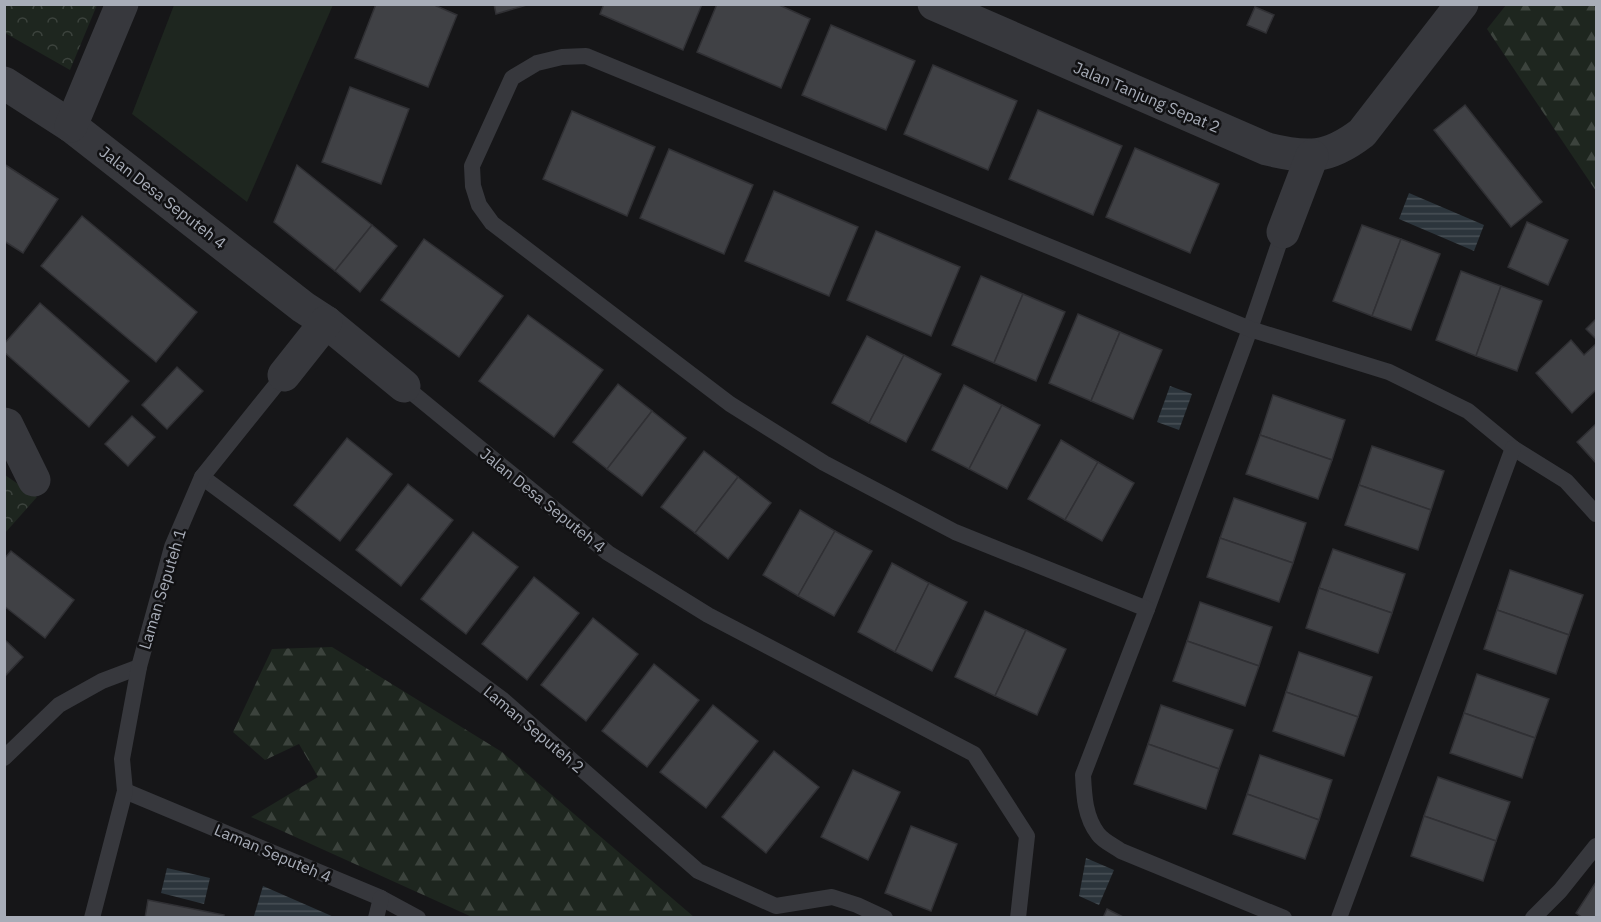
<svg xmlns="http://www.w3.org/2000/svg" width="1601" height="922" font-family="'IBM Plex Sans',sans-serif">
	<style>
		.grass { fill: #1e261f }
		.forest { fill: url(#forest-firs) }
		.park { fill: url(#park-crowns) }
		.water { fill: url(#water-rules) }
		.building { fill: #404145; stroke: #303034; stroke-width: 1.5 }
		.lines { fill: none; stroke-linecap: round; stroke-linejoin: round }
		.lane { stroke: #37383d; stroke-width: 16 }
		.street { stroke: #37383d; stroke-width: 33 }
		.labels { text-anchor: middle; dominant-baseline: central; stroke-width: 5; stroke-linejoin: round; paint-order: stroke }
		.street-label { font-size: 16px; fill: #a8adb8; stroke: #111113 }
	</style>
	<defs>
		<pattern id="forest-firs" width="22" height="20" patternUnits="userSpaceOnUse" patternTransform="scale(1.5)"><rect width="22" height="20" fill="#1e261f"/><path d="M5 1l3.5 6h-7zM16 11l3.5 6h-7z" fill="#3c433d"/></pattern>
		<pattern id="park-crowns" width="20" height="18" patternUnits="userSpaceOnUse" patternTransform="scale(1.5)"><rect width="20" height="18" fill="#1e261f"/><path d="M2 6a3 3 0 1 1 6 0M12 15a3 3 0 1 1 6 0" fill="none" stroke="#3c433d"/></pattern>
		<pattern id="water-rules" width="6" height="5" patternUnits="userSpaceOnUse" patternTransform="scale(1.5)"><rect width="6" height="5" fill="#2c353c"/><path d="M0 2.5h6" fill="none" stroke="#485056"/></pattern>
	</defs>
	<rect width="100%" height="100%" fill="#161618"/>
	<polygon class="grass" points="174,5 333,5 247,202 132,114"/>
	<g class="forest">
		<polygon points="1506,5 1596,5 1596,191 1487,29"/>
		<polygon points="332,647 502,752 694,917 472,917 251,817 318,777 299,744 265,760 233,732 272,649"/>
	</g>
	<g class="park">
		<polygon points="5,4 97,5 70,70 5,33"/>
		<polygon points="5,475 37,497 5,533"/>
	</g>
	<g class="water">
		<polygon points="1409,193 1484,225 1474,251 1399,219"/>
		<polygon points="1170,386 1192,394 1179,430 1157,422"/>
		<polygon points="1086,858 1114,870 1099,905 1079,896"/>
		<polygon points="167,868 210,878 204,904 161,893"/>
		<polygon points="263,886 334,917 262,918 254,916"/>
	</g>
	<g class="building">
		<polygon points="376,4 432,4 457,15 428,87 355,58"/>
		<polygon points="494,4 530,4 496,14"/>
		<polygon points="604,4 702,4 683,50 600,14"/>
		<polygon points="717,4 777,4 810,19 781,88 697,52"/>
		<polygon points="1255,7 1274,15 1266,33 1247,25"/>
		<polygon points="831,25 915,61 886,130 802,95"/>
		<polygon points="933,65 1017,101 988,170 904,134"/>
		<polygon points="350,87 409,109 381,184 322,162"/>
		<polygon points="1465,105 1542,202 1511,227 1434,130"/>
		<polygon points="1038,110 1122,146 1093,215 1009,179"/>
		<polygon points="572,111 655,147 627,216 543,179"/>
		<polygon points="1135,148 1219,184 1190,253 1106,217"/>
		<polygon points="669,149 753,185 724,254 640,218"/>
		<polygon points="4,164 58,199 23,253 4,241"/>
		<polygon points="297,165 372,225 335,271 274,222"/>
		<polygon points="774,191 858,227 829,296 745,261"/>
		<polygon points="82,216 197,312 156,362 41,266"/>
		<polygon points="1527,222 1568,240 1548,285 1508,267"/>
		<polygon points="372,225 397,246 360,292 335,271"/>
		<polygon points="1362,225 1401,239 1372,316 1333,301"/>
		<polygon points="876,231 960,267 931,336 847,300"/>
		<polygon points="424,239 503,296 459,357 381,300"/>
		<polygon points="1401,239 1440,254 1411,330 1372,316"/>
		<polygon points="1461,271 1501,286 1476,356 1436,340"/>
		<polygon points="981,276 1023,294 994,363 952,345"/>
		<polygon points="1501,286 1542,301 1517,371 1476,356"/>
		<polygon points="1023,294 1065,312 1036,381 994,363"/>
		<polygon points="40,303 129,381 89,427 4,352 4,344"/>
		<polygon points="1078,314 1120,332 1091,401 1049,383"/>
		<polygon points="528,315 603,370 554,437 479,381"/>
		<polygon points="1596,319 1596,339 1586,329"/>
		<polygon points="1120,332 1162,350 1133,419 1091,401"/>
		<polygon points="867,336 904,355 869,423 832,403"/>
		<polygon points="1571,340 1584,355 1596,344 1596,390 1572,413 1536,373"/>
		<polygon points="904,355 941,374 906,442 869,423"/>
		<polygon points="177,367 203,391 167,429 142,405"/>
		<polygon points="618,384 652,411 607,469 573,442"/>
		<polygon points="964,385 1002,405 969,469 932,450"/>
		<polygon points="1273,395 1345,420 1332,460 1260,435"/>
		<polygon points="1002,405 1040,425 1007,489 969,469"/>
		<polygon points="652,411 686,438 642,496 607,469"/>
		<polygon points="132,416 155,437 128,466 105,444"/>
		<polygon points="1596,424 1596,463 1577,442"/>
		<polygon points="1260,435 1332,460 1318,499 1246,474"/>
		<polygon points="347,438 392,474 340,541 294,505"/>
		<polygon points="1061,440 1098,462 1065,520 1028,499"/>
		<polygon points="1372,446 1444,471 1431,510 1359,485"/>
		<polygon points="704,451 738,477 695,533 661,507"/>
		<polygon points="1098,462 1134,483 1102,541 1065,520"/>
		<polygon points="738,477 771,503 728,559 695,533"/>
		<polygon points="408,484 453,520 401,586 356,550"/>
		<polygon points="1359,485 1431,510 1418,550 1345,525"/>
		<polygon points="1234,498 1306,523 1293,563 1220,538"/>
		<polygon points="800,510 835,531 798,596 763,575"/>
		<polygon points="835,531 872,551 834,616 798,596"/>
		<polygon points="473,532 518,567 466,634 421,599"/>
		<polygon points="1220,538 1293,563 1279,602 1207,577"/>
		<polygon points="1333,549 1405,574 1392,613 1319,588"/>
		<polygon points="11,551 74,600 45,638 4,606 4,559"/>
		<polygon points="892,563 929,583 895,652 858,632"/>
		<polygon points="1510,570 1583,595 1569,635 1497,610"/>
		<polygon points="534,577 579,613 527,680 482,644"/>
		<polygon points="929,583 967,602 932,671 895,652"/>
		<polygon points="1319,588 1392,613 1378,653 1306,628"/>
		<polygon points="1200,602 1272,627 1259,666 1187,641"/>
		<polygon points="1497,610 1569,635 1556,674 1484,649"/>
		<polygon points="985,611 1026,630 995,696 955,677"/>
		<polygon points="593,618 638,654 586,721 541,685"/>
		<polygon points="1026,630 1066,649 1037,715 995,696"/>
		<polygon points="4,639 23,657 4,677"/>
		<polygon points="1187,641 1259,666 1245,706 1173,681"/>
		<polygon points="1299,652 1372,677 1358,717 1286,692"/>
		<polygon points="654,664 699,700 647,767 602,731"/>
		<polygon points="1477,674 1549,699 1535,738 1464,713"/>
		<polygon points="1286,692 1358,717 1344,756 1273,731"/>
		<polygon points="713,705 758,741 706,808 660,772"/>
		<polygon points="1161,705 1233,730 1219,769 1148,744"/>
		<polygon points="1464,713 1535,738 1522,778 1450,753"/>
		<polygon points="1148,744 1219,769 1206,809 1134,784"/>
		<polygon points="774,751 819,787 766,853 722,817"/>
		<polygon points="1260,755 1332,780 1319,820 1247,794"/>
		<polygon points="853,770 900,792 868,860 821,837"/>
		<polygon points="1438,777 1510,802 1496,841 1424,816"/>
		<polygon points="1247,794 1319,820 1305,859 1233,834"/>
		<polygon points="1424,816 1496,841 1483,881 1411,856"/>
		<polygon points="911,826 957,844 931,911 885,893"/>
		<polygon points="1596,882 1596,918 1583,918 1576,913"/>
		<polygon points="148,900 224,915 223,918 145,918"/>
		<polygon points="1107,909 1125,918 1103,918"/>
	</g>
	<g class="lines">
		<g class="lane">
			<polyline points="404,386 608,553 708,615 974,754 1027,836 1018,918"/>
			<polyline points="202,477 503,700 698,871 776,906 832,897 857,905 885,918"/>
			<polyline points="1147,609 1250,329 1283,232"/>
			<polyline points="4,758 59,705 102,681 139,667"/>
			<polyline points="125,791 381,898 418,918"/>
			<polyline points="92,918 125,791 122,759 139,667 172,547 202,477 284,375"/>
			<polyline points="376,918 381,898"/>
			<path d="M1284,918L1121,851C1114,846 1103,841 1098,834C1085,817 1084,796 1083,775L1147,609L955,532L824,463L730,404L492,223L479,205L473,186L472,166L512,78L537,63L562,57L586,56L1250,329L1389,372L1468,411L1513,448L1566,481L1596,514"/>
			<polyline points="1339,918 1513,448"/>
			<polyline points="1533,918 1560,891 1596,846"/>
		</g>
		<g class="street">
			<path d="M934,4L1267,149C1308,159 1328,159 1362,133L1462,4"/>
			<polyline points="4,83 71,126 303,307 326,322 404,386"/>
			<polyline points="71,126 122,4"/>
			<polyline points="1283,232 1312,156"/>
			<polyline points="284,375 326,322"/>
			<polyline points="4,424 7,425 34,480"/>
		</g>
	</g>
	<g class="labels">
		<g class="street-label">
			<text transform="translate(1147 97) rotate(23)">Jalan Tanjung Sepat 2</text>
			<text transform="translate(163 197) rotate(38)">Jalan Desa Seputeh 4</text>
			<text transform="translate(543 500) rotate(39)">Jalan Desa Seputeh 4</text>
			<text transform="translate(162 589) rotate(-73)">Laman Seputeh 1</text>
			<text transform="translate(534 729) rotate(40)">Laman Seputeh 2</text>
			<text transform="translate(273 853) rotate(23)">Laman Seputeh 4</text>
		</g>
	</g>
	<rect width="1601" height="922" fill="none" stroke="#a8adb8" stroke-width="12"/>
</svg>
